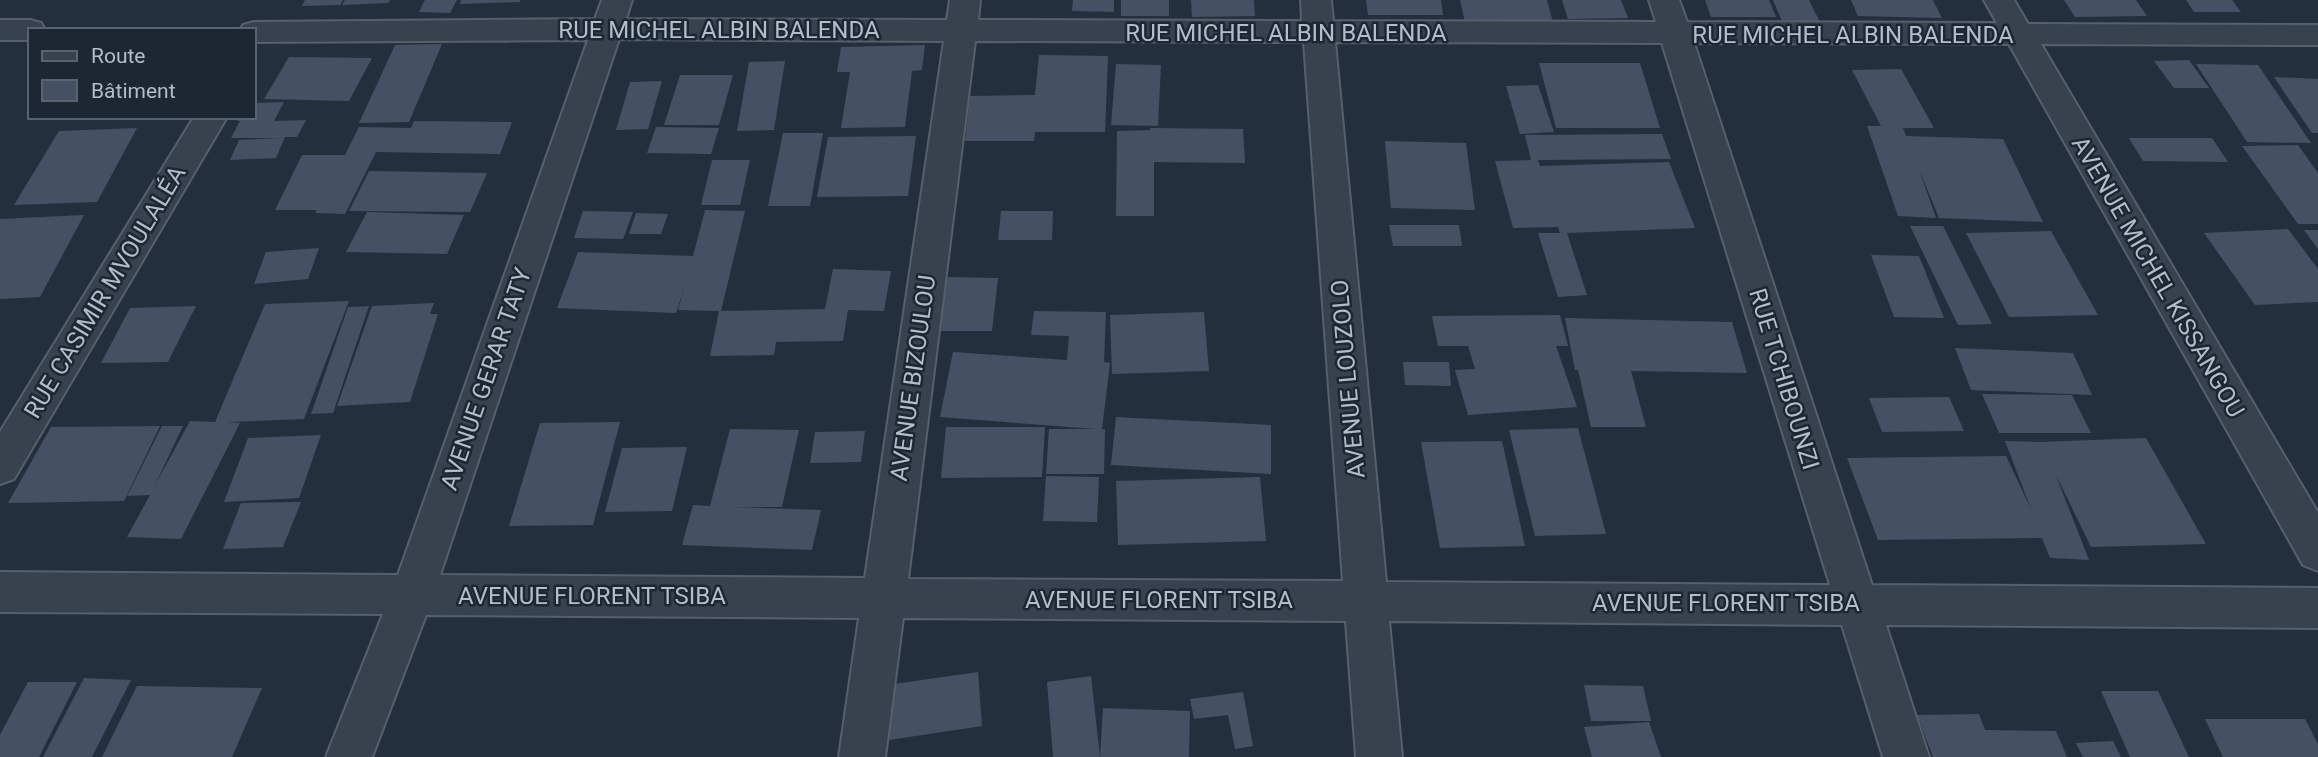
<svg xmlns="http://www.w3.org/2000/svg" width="2318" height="757" font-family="Roboto,sans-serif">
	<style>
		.building { fill: #455162 }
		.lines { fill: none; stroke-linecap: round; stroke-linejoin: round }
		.minor-casing { stroke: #565f6c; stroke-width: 4 }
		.minor { fill: #38414e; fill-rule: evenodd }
		.labels { text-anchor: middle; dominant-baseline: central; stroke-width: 5; stroke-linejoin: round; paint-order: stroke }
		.street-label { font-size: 24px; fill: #b4bcc9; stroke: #1d2633 }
	</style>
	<rect width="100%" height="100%" fill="#242f3e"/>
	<g class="building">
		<polygon points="305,0 343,0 340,5 302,6"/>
		<polygon points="345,0 390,0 388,3 342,5"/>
		<polygon points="425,0 457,0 450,13 419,12"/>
		<polygon points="461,0 520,0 520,2 460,4"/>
		<polygon points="1073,0 1114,0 1114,12 1072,11"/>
		<rect x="1121" y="0" width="48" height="16"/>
		<polygon points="1191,0 1254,0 1255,16 1192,17"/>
		<polygon points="1366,0 1441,0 1443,15 1368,15"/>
		<polygon points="1460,0 1547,0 1553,22 1465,22"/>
		<polygon points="1562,0 1621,0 1628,18 1568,19"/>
		<polygon points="1705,0 1769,0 1776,17 1711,17"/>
		<polygon points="1773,0 1809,0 1822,26 1784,26"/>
		<polygon points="1851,0 1933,0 1942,18 1858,16"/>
		<polygon points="2064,0 2136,0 2147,16 2075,17"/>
		<polygon points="2186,0 2232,0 2241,12 2194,12"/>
		<polygon points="442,44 409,122 359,123 395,45"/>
		<polygon points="925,45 922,70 912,71 905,127 841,128 850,72 837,72 841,47"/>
		<polygon points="1039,55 1108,56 1105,132 1035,132 1034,141 965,141 970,96 1035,95"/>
		<polygon points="289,57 372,58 349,101 264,99"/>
		<polygon points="2189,60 2209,88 2174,88 2154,61"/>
		<polygon points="785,61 774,130 737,131 749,62"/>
		<polygon points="1539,63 1640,63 1660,128 1556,128"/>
		<polygon points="1116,64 1161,65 1158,126 1111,125"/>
		<polygon points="2196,64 2258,65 2311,143 2247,142"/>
		<polygon points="1901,69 1934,128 1903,128 1906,136 2003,139 2043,222 1939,218 1919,169 1936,218 1898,216 1867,126 1881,126 1852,70"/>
		<polygon points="680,75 733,75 719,125 664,125"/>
		<polygon points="2274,77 2318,79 2318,133 2312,133"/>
		<polygon points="662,81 648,129 616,130 630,82"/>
		<polygon points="1538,85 1554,132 1520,134 1506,86"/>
		<polygon points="284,102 274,121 306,120 297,137 285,137 276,158 230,160 239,140 282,138 231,138 240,121 237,121 239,117 254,117 254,103"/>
		<polygon points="414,121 512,122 500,154 376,152 345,214 315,213 317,210 275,210 302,155 345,155 359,127 411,128"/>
		<polygon points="656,127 719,128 711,154 647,153"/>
		<polygon points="137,128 97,202 14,205 59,131"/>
		<polygon points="1150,128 1243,129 1245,163 1154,162 1154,216 1116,216 1117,131 1150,130"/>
		<polygon points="783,133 823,133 810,206 768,206"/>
		<polygon points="1662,134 1671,159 1538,160 1540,166 1669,162 1695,228 1567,233 1587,295 1558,297 1538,233 1560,233 1558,227 1513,228 1495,161 1531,160 1525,135"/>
		<polygon points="916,136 908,196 817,197 828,137"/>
		<polygon points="2129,138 2212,138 2228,162 2143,161"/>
		<polygon points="1385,141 1466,143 1475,210 1391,208"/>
		<polygon points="2298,145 2318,173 2318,224 2298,224 2242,146"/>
		<polygon points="712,160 750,160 740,205 701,205"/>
		<polygon points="369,171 487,173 470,212 349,211"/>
		<polygon points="705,210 745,211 721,311 825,309 833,269 891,271 884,311 848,310 843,341 776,342 774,355 710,356 719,311 678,310 685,286 676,313 557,308 578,252 693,256"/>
		<polygon points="583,211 633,212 623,239 574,238"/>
		<polygon points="1001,211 1053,211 1052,240 998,240"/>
		<polygon points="367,212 464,215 447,254 346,252"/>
		<polygon points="636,213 668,214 661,234 629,234"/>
		<polygon points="84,215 40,297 0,299 0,219"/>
		<polygon points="1389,225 1459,225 1462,246 1393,246"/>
		<polygon points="1910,226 1943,226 1992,324 1958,325"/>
		<polygon points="2288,229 2318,269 2318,302 2255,305 2204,233"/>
		<polygon points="2304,230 2318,230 2318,249"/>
		<polygon points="2051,231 2098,315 2009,317 1966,233"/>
		<polygon points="319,248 308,279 254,284 266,252"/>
		<polygon points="1871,255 1919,256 1944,318 1894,317"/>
		<polygon points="944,277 998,278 992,331 938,331"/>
		<polygon points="349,301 304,419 228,422 240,423 181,539 127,537 150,495 127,496 162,426 183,426 155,485 190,421 215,422 265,304"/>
		<polygon points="434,303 430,314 438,314 410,402 337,406 372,306"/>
		<polygon points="196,306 168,362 101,363 130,308"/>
		<polygon points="369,306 333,413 311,414 348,307"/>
		<polygon points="1034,311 1106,312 1104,362 1110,363 1102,429 1105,429 1104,474 1046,474 1049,429 1095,429 940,417 953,352 1067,360 1069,336 1031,335"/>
		<polygon points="1204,312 1209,371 1112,374 1110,315"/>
		<polygon points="1560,315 1568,346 1556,346 1577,407 1468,415 1455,370 1475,369 1468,346 1438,346 1432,316"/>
		<polygon points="1565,318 1732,322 1747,373 1631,371 1646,427 1591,427 1578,370 1575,370"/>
		<polygon points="1955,348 2073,353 2092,395 1971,390"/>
		<polygon points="1403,362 1449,362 1451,386 1405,385"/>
		<polygon points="1982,394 2072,395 2091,433 1999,433"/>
		<polygon points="1949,397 1964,431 1882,432 1869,398"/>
		<polygon points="1116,417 1271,425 1271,474 1111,465"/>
		<polygon points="620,422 593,525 509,526 540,423"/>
		<polygon points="160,426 124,501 8,503 51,427"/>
		<polygon points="946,427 1045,427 1042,477 941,478"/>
		<polygon points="1578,428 1606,534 1535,536 1509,430"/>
		<polygon points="730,429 799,430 782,507 732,507 821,510 812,550 682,545 693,505 710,506"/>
		<polygon points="865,431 861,462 810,463 815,432"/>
		<polygon points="321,435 299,498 224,502 248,438"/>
		<polygon points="2146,438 2206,544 2091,547 2055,473 2089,560 2050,558 2042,538 1878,540 1847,458 2006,456 2031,509 2005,441 2039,442"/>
		<polygon points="1502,441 1525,546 1440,548 1421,442"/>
		<polygon points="687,447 672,511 605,512 622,448"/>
		<polygon points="1046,476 1099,477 1097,522 1043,521"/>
		<polygon points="1260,477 1266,541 1118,545 1116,481"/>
		<polygon points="301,502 283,547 223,549 241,503"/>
		<polygon points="978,672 982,726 889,740 887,685"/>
		<polygon points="1091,676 1100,757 1053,757 1047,682"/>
		<polygon points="84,678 131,680 92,757 43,757"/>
		<polygon points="28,682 77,682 39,757 0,757 0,735"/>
		<polygon points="1584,685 1643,686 1651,721 1591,721"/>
		<polygon points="137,686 262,688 232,757 102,757"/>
		<polygon points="2101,691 2158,691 2189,757 2130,757"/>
		<polygon points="1243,692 1253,746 1235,749 1228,715 1194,719 1190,699"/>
		<polygon points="1103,708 1190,711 1189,757 1100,757"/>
		<polygon points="1979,714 1985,730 2056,731 2067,757 1933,757 1917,715"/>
		<polygon points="2205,719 2305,719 2318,744 2318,757 2223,757"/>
		<polygon points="1649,722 1661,757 1592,757 1584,727"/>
		<polygon points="2113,741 2121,757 2083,757 2076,743"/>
	</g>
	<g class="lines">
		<g class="minor-casing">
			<g id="minor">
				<path d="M602,0H632L626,19L947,20L950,0H980L978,20L1302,21L1301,0H1331L1333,21L1656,22L1649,0H1679L1687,22L1997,23L1984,0H2014L2028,24L2318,25V45L2041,44L2318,513V571L2303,565L2009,44L1694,43L1872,585L2318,588V628L1886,625L1929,757H1883L1842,625L1389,621L1402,757H1356L1346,621L903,618L885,757H839L859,618L426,615L372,757H326L383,614L0,612V572L398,575L588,40L254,42V30H240L243,25L254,22L595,19ZM619,39L944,41L865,578L440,575ZM975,41L1304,42L1343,581L908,579ZM1335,42L1662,43L1830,585L1386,582Z"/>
				<polygon points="0,20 30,20 41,23 45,30 30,30 30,40 0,40"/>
				<polygon points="194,117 227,117 14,479 0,484 0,432"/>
			</g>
		</g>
		<use href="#minor" class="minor"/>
	</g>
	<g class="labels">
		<g class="street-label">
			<text x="719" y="30">RUE MICHEL ALBIN BALENDA</text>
			<text x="1286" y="33">RUE MICHEL ALBIN BALENDA</text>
			<text x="1853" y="35">RUE MICHEL ALBIN BALENDA</text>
			<text transform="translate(2158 277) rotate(60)">AVENUE MICHEL KISSANGOU</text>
			<text transform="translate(105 292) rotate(-59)">RUE CASIMIR MVOULALÉA</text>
			<text transform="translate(913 378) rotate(-82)">AVENUE BIZOULOU</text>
			<text transform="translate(486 379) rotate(-71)">AVENUE GERAR TATY</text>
			<text transform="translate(1348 379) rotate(-95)">AVENUE LOUZOLO</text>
			<text transform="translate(1784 379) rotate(73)">RUE TCHIBOUNZI</text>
			<text x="592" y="596">AVENUE FLORENT TSIBA</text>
			<text x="1159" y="600">AVENUE FLORENT TSIBA</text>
			<text x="1726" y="603">AVENUE FLORENT TSIBA</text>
		</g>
	</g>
	<rect x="28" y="28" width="228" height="91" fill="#1d2633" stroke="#59626f" stroke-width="2"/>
	<rect x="42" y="51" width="35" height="10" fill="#38414e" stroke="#59626f" stroke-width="2"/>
	<text x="91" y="63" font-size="21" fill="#b4bcc9">Route</text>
	<rect x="42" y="80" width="35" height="21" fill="#455162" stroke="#59626f" stroke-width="2"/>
	<text x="91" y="98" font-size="21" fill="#b4bcc9">Bâtiment</text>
</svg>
